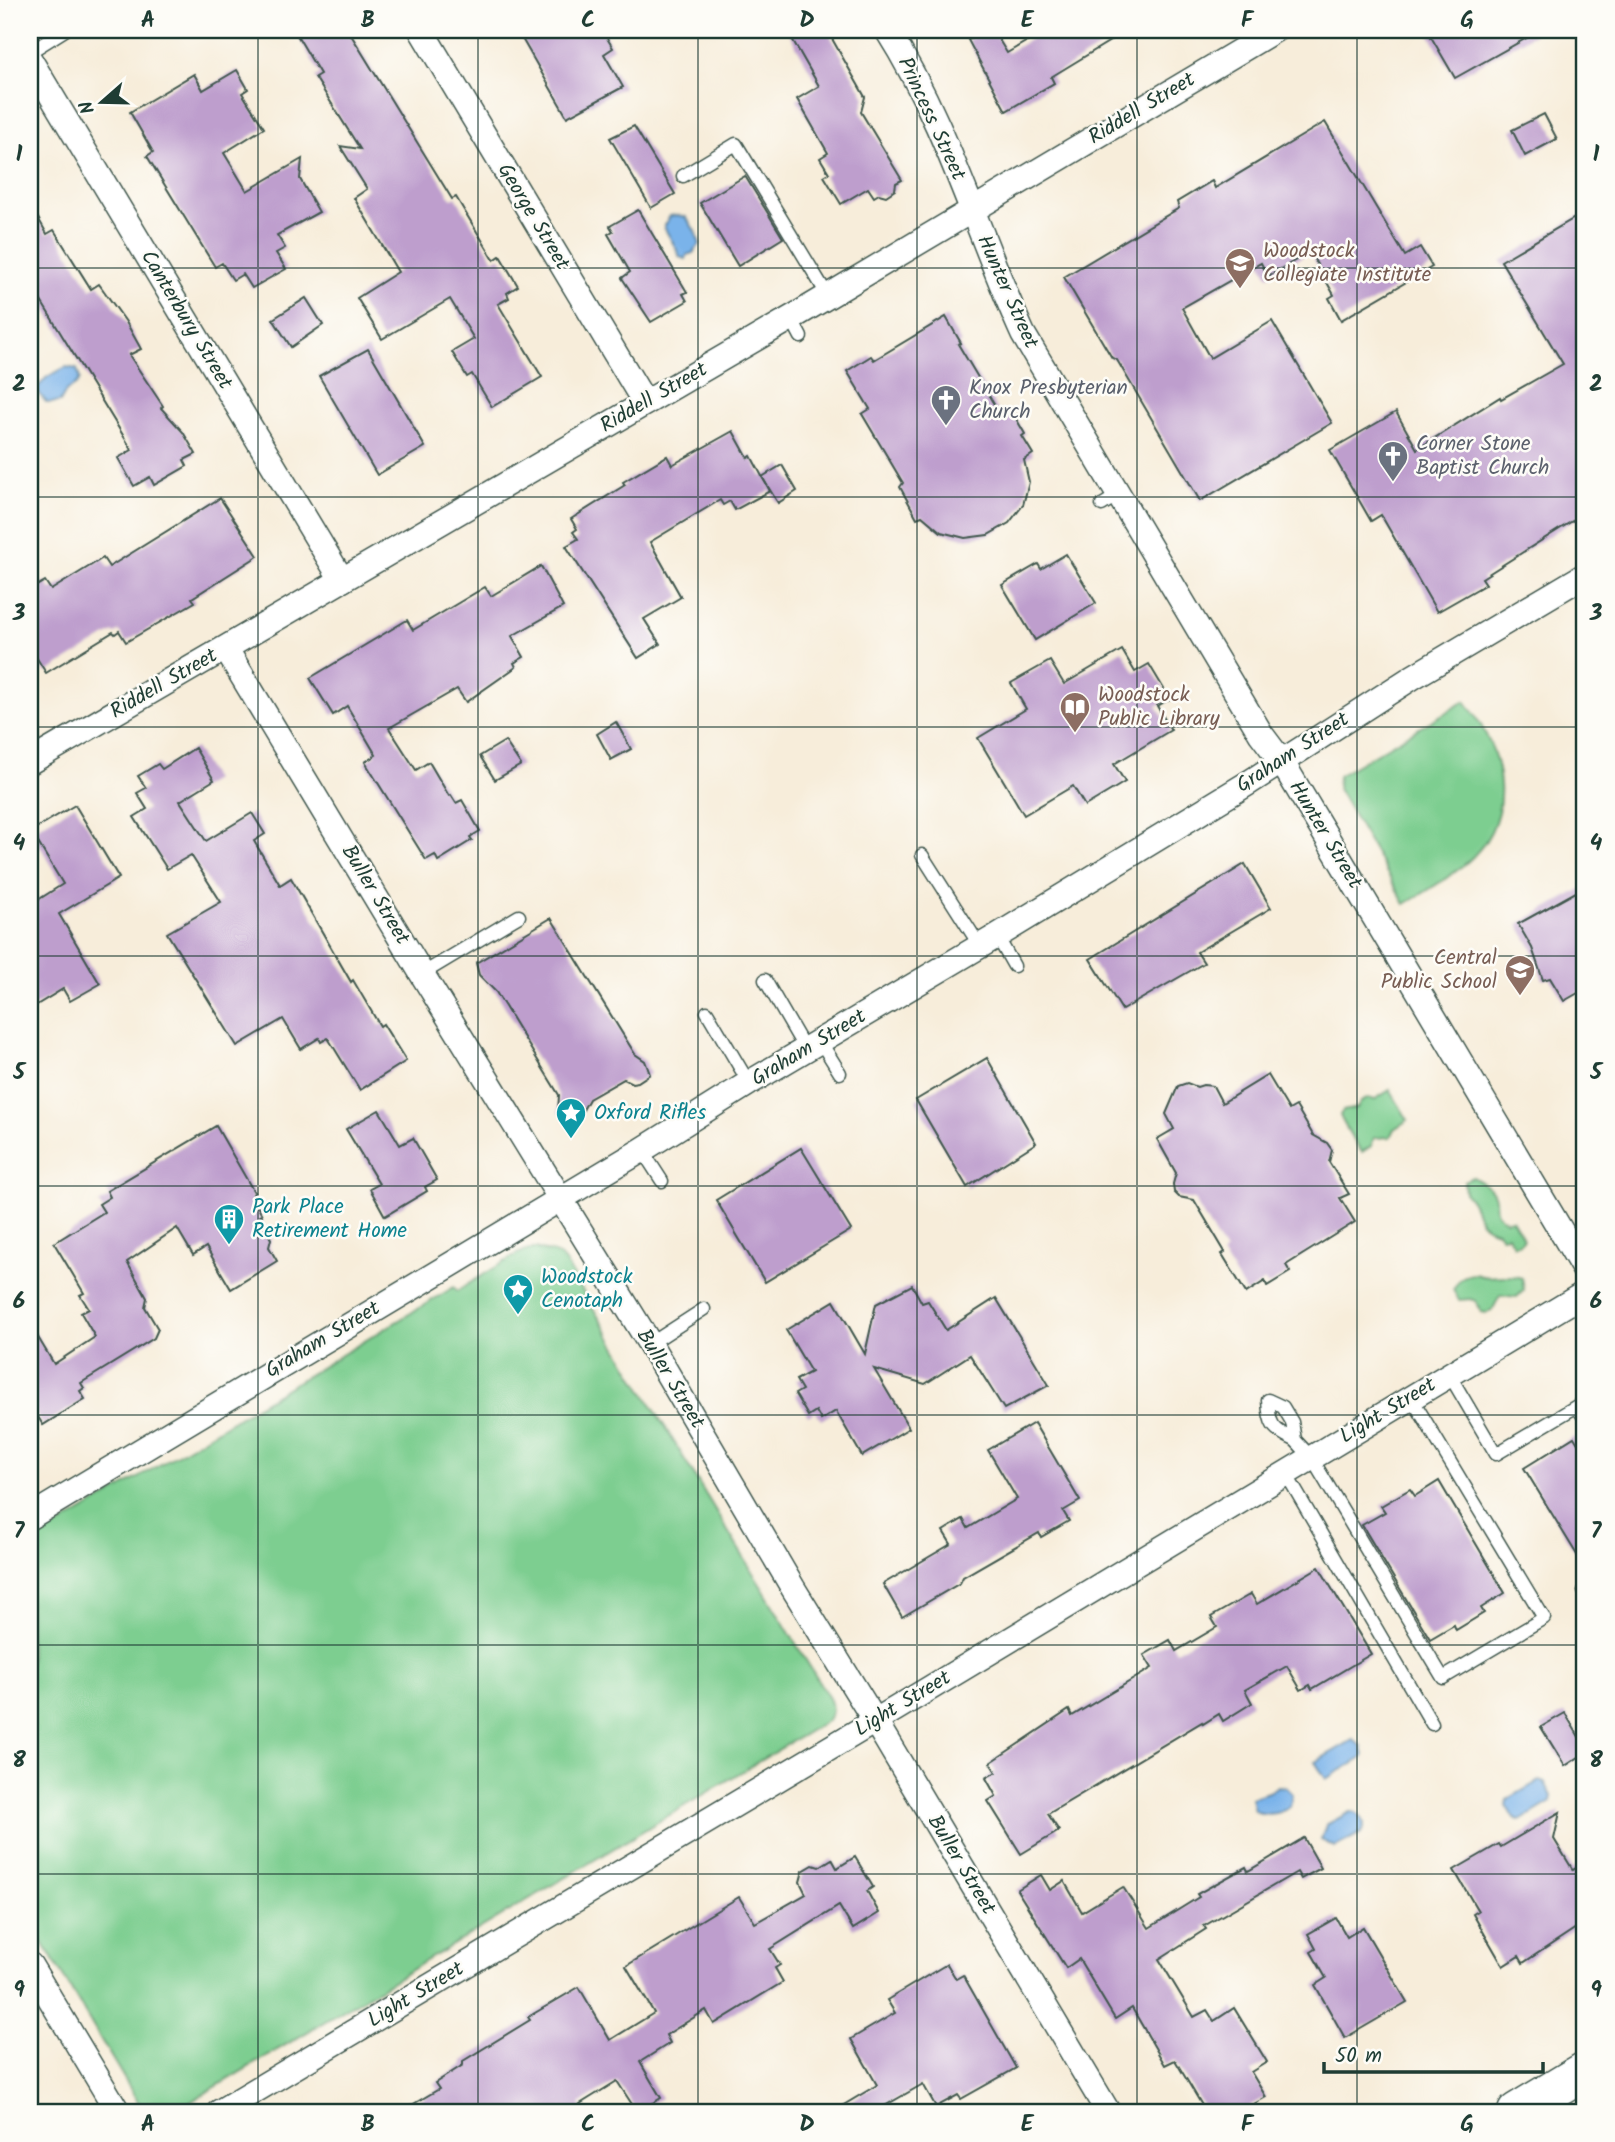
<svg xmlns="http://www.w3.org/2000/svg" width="1615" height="2142" font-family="Kalam,sans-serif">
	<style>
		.green { fill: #7dce90; stroke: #4e8662; stroke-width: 2 }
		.water { fill: #7ab3ea; stroke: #4c788f; stroke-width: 2 }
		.building { fill: #be9ecd }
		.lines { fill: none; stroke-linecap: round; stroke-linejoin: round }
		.lane-casing { stroke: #3f574d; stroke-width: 15 }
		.street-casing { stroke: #3f574d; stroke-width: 27 }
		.primary-casing { stroke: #3f574d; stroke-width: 41 }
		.lane { stroke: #fff; stroke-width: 12 }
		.street { stroke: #fff; stroke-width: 24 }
		.primary { stroke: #fff; stroke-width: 38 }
		.grid { fill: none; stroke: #1f3d34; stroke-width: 2; stroke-opacity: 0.55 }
		.labels { text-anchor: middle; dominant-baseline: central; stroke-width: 5; stroke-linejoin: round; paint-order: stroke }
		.street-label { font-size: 21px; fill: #1f3d34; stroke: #fdfcf7 }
		.education-label { font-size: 21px; fill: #785e54; stroke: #fdfcf7; text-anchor: start }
		.worship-label { font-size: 21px; fill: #5b616d; stroke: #fdfcf7; text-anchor: start }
		.culture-label { font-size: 21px; fill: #0d838f; stroke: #fdfcf7; text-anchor: start }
		.neatline { fill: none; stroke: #1f3d34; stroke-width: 2.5 }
		.grid-label { font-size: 23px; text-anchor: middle; font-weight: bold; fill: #1f3d34 }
	</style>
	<rect width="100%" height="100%" fill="#fdfcf7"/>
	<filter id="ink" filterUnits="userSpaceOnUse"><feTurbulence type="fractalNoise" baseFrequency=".0143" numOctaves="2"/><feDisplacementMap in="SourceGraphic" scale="14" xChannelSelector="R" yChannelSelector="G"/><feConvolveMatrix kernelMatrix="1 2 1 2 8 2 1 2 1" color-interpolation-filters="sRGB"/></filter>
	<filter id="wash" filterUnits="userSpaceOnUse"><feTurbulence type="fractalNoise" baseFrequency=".00686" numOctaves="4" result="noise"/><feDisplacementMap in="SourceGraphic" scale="28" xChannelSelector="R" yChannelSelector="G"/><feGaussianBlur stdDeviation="1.57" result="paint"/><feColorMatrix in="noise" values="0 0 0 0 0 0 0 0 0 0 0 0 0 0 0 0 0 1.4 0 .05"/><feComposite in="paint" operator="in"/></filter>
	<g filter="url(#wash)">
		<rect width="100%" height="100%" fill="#f7edda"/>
		<g class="green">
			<path d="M1465,701C1505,754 1519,818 1464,865C1446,880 1425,892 1405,904L1337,787L1338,776Z"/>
			<path d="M1390,1090L1408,1120L1394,1129L1390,1137L1374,1138L1371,1146L1362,1152C1358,1148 1341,1120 1340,1115L1343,1111L1357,1108L1361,1102L1369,1098L1374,1100Z"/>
			<path d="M1473,1177C1479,1181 1488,1185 1492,1191C1500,1202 1488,1211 1506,1220L1512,1219L1524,1239L1520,1243L1514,1245L1507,1235L1501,1236L1497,1231C1471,1224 1482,1209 1465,1193L1464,1181Z"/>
			<path d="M536,1248C551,1256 554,1246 567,1265L830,1700C833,1708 832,1713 828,1720L177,2110C168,2113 158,2114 149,2109L144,2112L30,1921V1543L454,1287L457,1291L519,1253Z"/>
			<path d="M1475,1274C1492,1281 1505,1272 1522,1278L1524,1290L1517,1297L1500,1295L1493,1309L1487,1313L1481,1312L1476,1301L1471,1299L1459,1300L1453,1290C1459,1279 1462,1275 1475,1274Z"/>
		</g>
		<g class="water">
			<polygon points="677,215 686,217 695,231 700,244 693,253 687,255 686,259 679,257 679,254 664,227 670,216"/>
			<polygon points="66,367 77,369 80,379 77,384 66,391 60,402 47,403 39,394 38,387 47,377"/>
			<polygon points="1353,1740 1362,1746 1364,1757 1326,1779 1315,1762"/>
			<polygon points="1539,1781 1545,1783 1552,1796 1551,1802 1520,1821 1514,1819 1506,1805 1507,1800"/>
			<path d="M1278,1786L1285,1787L1292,1794L1290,1807C1279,1814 1267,1816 1254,1811L1251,1798L1268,1792Z"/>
			<path d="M1350,1812C1361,1812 1366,1822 1363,1832L1335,1847L1321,1840L1326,1825Z"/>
		</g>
		<g id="blocks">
			<g class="building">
				<polygon points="294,30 348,30 452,199 456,197 494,260 500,256 518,286 507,293 509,298 498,304 542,377 492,407 472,374 467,377 452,352 474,339 450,299 382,339 357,298 398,272 354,198 367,189 340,146 360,149 315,77 320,74"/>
				<polygon points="517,30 602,30 613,48 604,54 623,87 567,117"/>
				<polygon points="787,30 827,30 865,97 861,112 902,180 896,183 895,190 886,196 879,194 874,197 868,188 841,204 824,176 829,173 820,158 828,153 797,99 819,86"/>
				<polygon points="986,30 993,30 1007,53 1046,30 1128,30 1051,77 1054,83 1006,111 968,40"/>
				<polygon points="1427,30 1541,30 1455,78"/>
				<polygon points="237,70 248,89 242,93 264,128 224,153 247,191 302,159 300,179 319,212 277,235 285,248 276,253 286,269 252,288 243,274 233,280 222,263 215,267 147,156 153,152 130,112 194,74 203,90"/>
				<polygon points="1544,114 1557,139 1525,156 1512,130"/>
				<polygon points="1325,122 1405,256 1420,247 1432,267 1341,320 1329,298 1334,295 1310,252 1268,276 1261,263 1182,308 1210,358 1272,321 1332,423 1200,501 1117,360 1112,358 1064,277 1179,208 1177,202 1212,181 1215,188"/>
				<polygon points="634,126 675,194 651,208 610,138"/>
				<polygon points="745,176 783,238 738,266 700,203"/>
				<polygon points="30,204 47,234 54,230 91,289 99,284 126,322 141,349 129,355 163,406 161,408 183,432 196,454 184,460 187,466 154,485 150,477 134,486 118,458 132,450 30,283"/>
				<polygon points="638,210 687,292 683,294 687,301 651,322 622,278 630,272 608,234 613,231 610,226"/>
				<polygon points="1585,212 1585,513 1482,578 1486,584 1437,612 1381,515 1371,521 1330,450 1396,412 1417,449 1500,397 1501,399 1563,364 1501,261"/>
				<polygon points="306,298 323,325 291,347 273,319"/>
				<polygon points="946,317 961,343 958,344 1001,416 1011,410 1025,434 1022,436 1033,454 1024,460 1029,482 1023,505 1009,523 988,535 965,538 941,532 922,516 917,518 900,487 903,483 862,414 870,409 847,371 871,356 874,360"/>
				<polygon points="368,349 425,447 377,475 319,376"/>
				<polygon points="733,431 748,458 751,456 770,491 735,510 730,501 723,505 720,500 650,542 681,597 644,619 660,644 638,658 566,546 578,539 573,532 577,529 571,519 625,485 623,482 667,456 672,465"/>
				<polygon points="782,465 797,491 778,503 762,477"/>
				<polygon points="220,498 258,556 192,598 195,602 126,642 119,631 115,634 113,632 46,673 30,647 30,590 45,581 51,590 103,558 109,567"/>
				<polygon points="1066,554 1096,603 1035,640 1002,585 1038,564 1041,569"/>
				<polygon points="541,566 563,607 512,636 524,657 514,663 516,667 466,702 457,689 389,728 416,770 429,762 449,796 451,795 456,803 462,800 480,831 470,837 472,840 438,861 435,855 426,860 365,762 376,755 347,706 333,715 310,678 407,620 413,630 485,587 491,596"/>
				<polygon points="1122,650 1135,672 1149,664 1170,699 1157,706 1171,730 1114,764 1125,782 1085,806 1073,786 1024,815 978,738 1026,709 1011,683 1050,661 1064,684"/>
				<polygon points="616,722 631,749 611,760 597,734"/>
				<polygon points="505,741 521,765 495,780 480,756"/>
				<polygon points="195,748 214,780 180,801 206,841 252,813 265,834 254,841 280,885 291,878 351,982 353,980 380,1026 383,1024 406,1061 360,1090 328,1038 321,1042 319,1038 301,1049 283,1019 237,1046 167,933 221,902 191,855 167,869 134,817 147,809 137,793 146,788 138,776 158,764 162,769"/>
				<polygon points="75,805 119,878 59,914 100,984 70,1001 63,989 30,1009 30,905 63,884 31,831"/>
				<polygon points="1245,864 1271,908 1197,952 1204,963 1122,1010 1090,959"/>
				<polygon points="1585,887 1585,989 1564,1001 1550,978 1543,980 1532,948 1518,924"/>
				<polygon points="551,918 635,1054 645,1061 650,1074 638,1082 632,1083 624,1079 589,1099 579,1117 568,1120 558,1112 559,1095 496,992 479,975 476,963"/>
				<polygon points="987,1058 1036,1143 967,1187 916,1100"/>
				<polygon points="1268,1075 1289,1110 1296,1106 1313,1135 1327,1143 1332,1150 1329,1162 1349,1194 1340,1198 1355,1222 1286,1265 1290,1272 1267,1286 1265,1281 1246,1293 1222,1254 1225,1252 1194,1200 1179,1197 1174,1192 1173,1184 1176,1173 1157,1139 1174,1129 1166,1114 1178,1086 1187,1083 1197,1087 1203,1085 1213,1086 1222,1103"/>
				<polygon points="379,1110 400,1145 413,1138 437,1180 425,1187 427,1191 385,1216 370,1189 379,1184 346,1129"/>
				<polygon points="216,1126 254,1192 252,1197 262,1215 259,1216 271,1239 269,1247 277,1261 231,1289 206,1247 193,1255 177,1228 127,1262 147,1298 145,1307 158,1329 154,1338 81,1383 84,1388 80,1391 85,1399 43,1425 30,1404 30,1324 54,1364 95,1337 81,1313 89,1309 80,1295 84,1293 54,1243 104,1212 99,1204 110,1197 107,1191"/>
				<polygon points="801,1148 851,1230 765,1282 716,1200"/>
				<polygon points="912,1285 922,1303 928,1301 946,1330 996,1298 1049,1385 1004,1409 970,1355 925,1384 874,1369 909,1428 862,1456 836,1411 821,1420 816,1411 808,1416 795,1394 802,1390 796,1380 811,1372 786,1330 834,1301 865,1354 876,1304"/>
				<polygon points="1034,1423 1080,1501 1063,1511 1069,1521 1041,1537 1039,1533 963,1577 960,1583 902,1617 883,1584 951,1544 943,1531 963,1519 968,1528 1017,1499 988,1450"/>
				<polygon points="1574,1437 1585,1455 1585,1568 1524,1468"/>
				<polygon points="1439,1481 1505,1593 1481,1608 1484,1613 1456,1630 1454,1625 1430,1639 1362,1525 1385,1512 1381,1506 1410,1489 1415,1496"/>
				<polygon points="1319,1567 1371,1654 1312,1689 1310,1685 1301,1690 1287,1666 1245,1690 1252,1703 1223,1721 1219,1714 1203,1724 1202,1722 1048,1814 1059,1831 1021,1854 988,1801 996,1796 986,1778 996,1772 990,1763 1069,1710 1072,1716 1152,1668 1144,1655 1170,1640 1176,1651 1217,1627 1211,1617 1251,1594 1257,1604"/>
				<polygon points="1565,1713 1585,1747 1585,1753 1565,1766 1541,1727"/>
				<polygon points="1560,1812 1554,1839 1573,1870 1585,1862 1585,1922 1523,1963 1519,1956 1503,1966 1473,1914 1478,1911 1454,1870 1499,1844 1501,1847"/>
				<polygon points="1304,1838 1321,1868 1301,1879 1297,1872 1204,1926 1206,1929 1159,1959 1194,2017 1207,2010 1214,2021 1234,2008 1267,2062 1251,2072 1266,2097 1240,2112 1206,2112 1175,2060 1165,2065 1132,2008 1115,2019 1079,1959 1066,1968 1017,1890 1041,1875 1050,1890 1064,1881 1082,1912 1123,1887 1149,1928 1199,1897 1197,1894 1246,1867 1248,1871"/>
				<polygon points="855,1857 873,1887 867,1891 879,1913 853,1929 839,1906 770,1949 780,1965 775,1968 783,1982 714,2024 706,2010 666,2035 670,2043 640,2062 661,2098 637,2112 617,2081 580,2104 585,2112 400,2112 439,2089 435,2083 463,2065 463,2061 530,2020 528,2017 579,1987 610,2040 654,2013 626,1966 739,1897 755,1923 806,1894 800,1882 803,1871 813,1865 819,1867 832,1859 837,1868"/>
				<polygon points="1336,1918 1347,1937 1363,1927 1407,2002 1345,2038 1315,1985 1326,1978 1311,1952 1316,1949 1308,1934"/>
				<polygon points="947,1964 956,1979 963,1975 1016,2068 961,2099 958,2095 936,2107 923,2084 874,2112 832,2112 877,2085 851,2039 895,2013 887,2000"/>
			</g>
		</g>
	</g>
	<g filter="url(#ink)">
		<use href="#blocks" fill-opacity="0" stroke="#3f574d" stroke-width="2"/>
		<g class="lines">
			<g class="lane-casing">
				<g id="lane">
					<polyline points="30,52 65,30"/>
					<polyline points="683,176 736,144 828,296"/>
					<polyline points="791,318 801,337"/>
					<polyline points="1102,505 1118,495"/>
					<polyline points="922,855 980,946"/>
					<polyline points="997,936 1014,966"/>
					<polyline points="422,974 519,916"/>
					<polyline points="765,980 805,1049"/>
					<polyline points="707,1012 749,1083"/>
					<polyline points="820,1041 840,1073"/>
					<polyline points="642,1150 662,1181"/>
					<polyline points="650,1344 704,1309"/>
					<polyline points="1449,1374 1496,1454 1577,1406"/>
					<polyline points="1585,1401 1577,1406 1585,1419"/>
					<path d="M1295,1440C1272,1430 1269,1424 1268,1400L1283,1407L1292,1422L1295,1440L1311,1457L1443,1678L1544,1618L1411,1397"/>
					<polyline points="1285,1472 1432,1724"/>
					<polyline points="1584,1591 1585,1590"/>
				</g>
			</g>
			<g class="street-casing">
				<g id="street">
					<polyline points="421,30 645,403"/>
					<path d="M887,30C947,124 977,233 1023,334L1261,734L1282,762L1585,1271"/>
					<polyline points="30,60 342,580"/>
					<polyline points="226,649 422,974 650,1344 793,1588 875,1721 1108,2112"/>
					<polyline points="30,762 798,314 1275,30"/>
					<polyline points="30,1517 642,1150 749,1083 997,936 1250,782 1413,677 1585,575"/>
					<polyline points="30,1965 118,2112"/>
					<polyline points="219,2112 897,1708 1585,1293"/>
				</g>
			</g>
			<g class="primary-casing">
				<polyline id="primary" points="1517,2112 1585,2071"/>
			</g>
			<use href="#lane" class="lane"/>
			<use href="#street" class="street"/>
			<use href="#primary" class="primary"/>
		</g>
	</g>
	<path class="grid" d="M258,30V2112M478,30V2112M698,30V2112M917,30V2112M1137,30V2112M1357,30V2112M30,268H1585M30,497H1585M30,727H1585M30,956H1585M30,1186H1585M30,1415H1585M30,1645H1585M30,1874H1585"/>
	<defs>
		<g id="school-pin" transform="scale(1.575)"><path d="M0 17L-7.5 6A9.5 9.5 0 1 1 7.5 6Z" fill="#8d6e63" stroke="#fdfcf7"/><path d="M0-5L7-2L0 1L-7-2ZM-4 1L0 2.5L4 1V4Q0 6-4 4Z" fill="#fff"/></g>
		<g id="church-pin" transform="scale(1.575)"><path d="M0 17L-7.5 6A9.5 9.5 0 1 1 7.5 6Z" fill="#6b7280" stroke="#fdfcf7"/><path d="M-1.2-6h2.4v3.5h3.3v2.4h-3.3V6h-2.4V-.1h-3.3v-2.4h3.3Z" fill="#fff"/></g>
		<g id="library-pin" transform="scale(1.575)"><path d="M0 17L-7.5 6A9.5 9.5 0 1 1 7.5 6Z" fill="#8d6e63" stroke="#fdfcf7"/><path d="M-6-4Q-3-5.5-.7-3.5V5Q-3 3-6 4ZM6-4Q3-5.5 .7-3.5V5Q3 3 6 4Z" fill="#fff"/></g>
		<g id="sight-pin" transform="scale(1.575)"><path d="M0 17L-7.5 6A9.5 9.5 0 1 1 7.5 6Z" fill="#0f9aa8" stroke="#fdfcf7"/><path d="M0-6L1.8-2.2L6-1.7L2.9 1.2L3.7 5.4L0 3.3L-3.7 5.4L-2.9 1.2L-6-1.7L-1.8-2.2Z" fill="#fff"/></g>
		<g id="building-pin" transform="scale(1.575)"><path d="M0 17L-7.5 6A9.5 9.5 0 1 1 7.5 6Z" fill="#0f9aa8" stroke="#fdfcf7"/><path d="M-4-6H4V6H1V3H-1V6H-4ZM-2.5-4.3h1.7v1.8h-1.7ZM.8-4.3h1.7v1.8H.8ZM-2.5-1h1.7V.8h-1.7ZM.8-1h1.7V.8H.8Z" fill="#fff"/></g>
	</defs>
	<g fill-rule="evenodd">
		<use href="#school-pin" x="1240" y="263"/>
		<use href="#church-pin" x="946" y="400"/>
		<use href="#church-pin" x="1393" y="456"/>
		<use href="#library-pin" x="1075" y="707"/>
		<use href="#school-pin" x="1520" y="970"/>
		<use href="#sight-pin" x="571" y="1113"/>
		<use href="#building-pin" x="229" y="1219"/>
		<use href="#sight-pin" x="518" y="1289"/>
	</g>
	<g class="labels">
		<g class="street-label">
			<text transform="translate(1142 109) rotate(-31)">Riddell Street</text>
			<text transform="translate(931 119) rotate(65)">Princess Street</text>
			<text transform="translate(533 217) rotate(59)">George Street</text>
			<text transform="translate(1007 292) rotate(66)">Hunter Street</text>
			<text transform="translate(186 320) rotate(59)">Canterbury Street</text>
			<text transform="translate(654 398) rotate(-30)">Riddell Street</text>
			<text transform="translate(164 684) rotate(-30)">Riddell Street</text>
			<text transform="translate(1293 753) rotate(-33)">Graham Street</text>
			<text transform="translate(1325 835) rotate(59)">Hunter Street</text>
			<text transform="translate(375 895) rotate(59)">Buller Street</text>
			<text transform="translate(809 1048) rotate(-31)">Graham Street</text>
			<text transform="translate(323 1340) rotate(-31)">Graham Street</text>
			<text transform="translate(670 1379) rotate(59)">Buller Street</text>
			<text transform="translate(1388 1411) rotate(-31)">Light Street</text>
			<text transform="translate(903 1704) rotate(-31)">Light Street</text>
			<text transform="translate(961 1865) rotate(59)">Buller Street</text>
			<text transform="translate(416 1995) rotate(-31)">Light Street</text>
		</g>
		<g class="education-label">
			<text x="1263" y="251">Woodstock<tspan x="1263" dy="24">Collegiate Institute</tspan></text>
			<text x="1098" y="695">Woodstock<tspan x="1098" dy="24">Public Library</tspan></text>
			<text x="1497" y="958" text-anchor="end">Central<tspan x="1497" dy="24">Public School</tspan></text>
		</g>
		<g class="worship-label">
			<text x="969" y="388">Knox Presbyterian<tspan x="969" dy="24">Church</tspan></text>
			<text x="1416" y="444">Corner Stone<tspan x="1416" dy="24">Baptist Church</tspan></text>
		</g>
		<g class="culture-label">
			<text x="594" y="1113">Oxford Rifles</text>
			<text x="252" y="1207">Park Place<tspan x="252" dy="24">Retirement Home</tspan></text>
			<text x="541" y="1277">Woodstock<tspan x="541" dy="24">Cenotaph</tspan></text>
		</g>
	</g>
	<rect width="1615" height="2142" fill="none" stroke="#fdfcf7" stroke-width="77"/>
	<g transform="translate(102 102) rotate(250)" stroke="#fdfcf7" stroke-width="5" paint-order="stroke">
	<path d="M0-5L12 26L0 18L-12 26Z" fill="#1f3d34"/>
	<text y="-10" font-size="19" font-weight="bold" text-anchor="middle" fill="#1f3d34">N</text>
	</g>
	<path d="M1324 2062v10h219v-10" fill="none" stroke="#1f3d34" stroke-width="3.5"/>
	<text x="1335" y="2062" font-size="21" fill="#1f3d34" stroke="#fdfcf7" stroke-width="5" paint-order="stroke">50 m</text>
	<rect x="38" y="38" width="1538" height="2066" class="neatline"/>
	<g class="grid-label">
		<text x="148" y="27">A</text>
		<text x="368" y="27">B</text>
		<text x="588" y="27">C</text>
		<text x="807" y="27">D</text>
		<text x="1027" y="27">E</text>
		<text x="1247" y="27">F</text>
		<text x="1467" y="27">G</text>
		<text x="19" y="161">1</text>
		<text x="1596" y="161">1</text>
		<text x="19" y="391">2</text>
		<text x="1596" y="391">2</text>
		<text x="19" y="620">3</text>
		<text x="1596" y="620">3</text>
		<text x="19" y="850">4</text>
		<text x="1596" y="850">4</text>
		<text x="19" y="1079">5</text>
		<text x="1596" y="1079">5</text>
		<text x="19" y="1308">6</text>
		<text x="1596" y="1308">6</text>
		<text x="19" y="1538">7</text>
		<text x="1596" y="1538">7</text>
		<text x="19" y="1767">8</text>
		<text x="1596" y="1767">8</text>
		<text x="19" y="1997">9</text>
		<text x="1596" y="1997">9</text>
		<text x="148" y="2131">A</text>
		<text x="368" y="2131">B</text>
		<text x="588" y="2131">C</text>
		<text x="807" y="2131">D</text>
		<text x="1027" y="2131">E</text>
		<text x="1247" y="2131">F</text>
		<text x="1467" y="2131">G</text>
	</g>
</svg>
